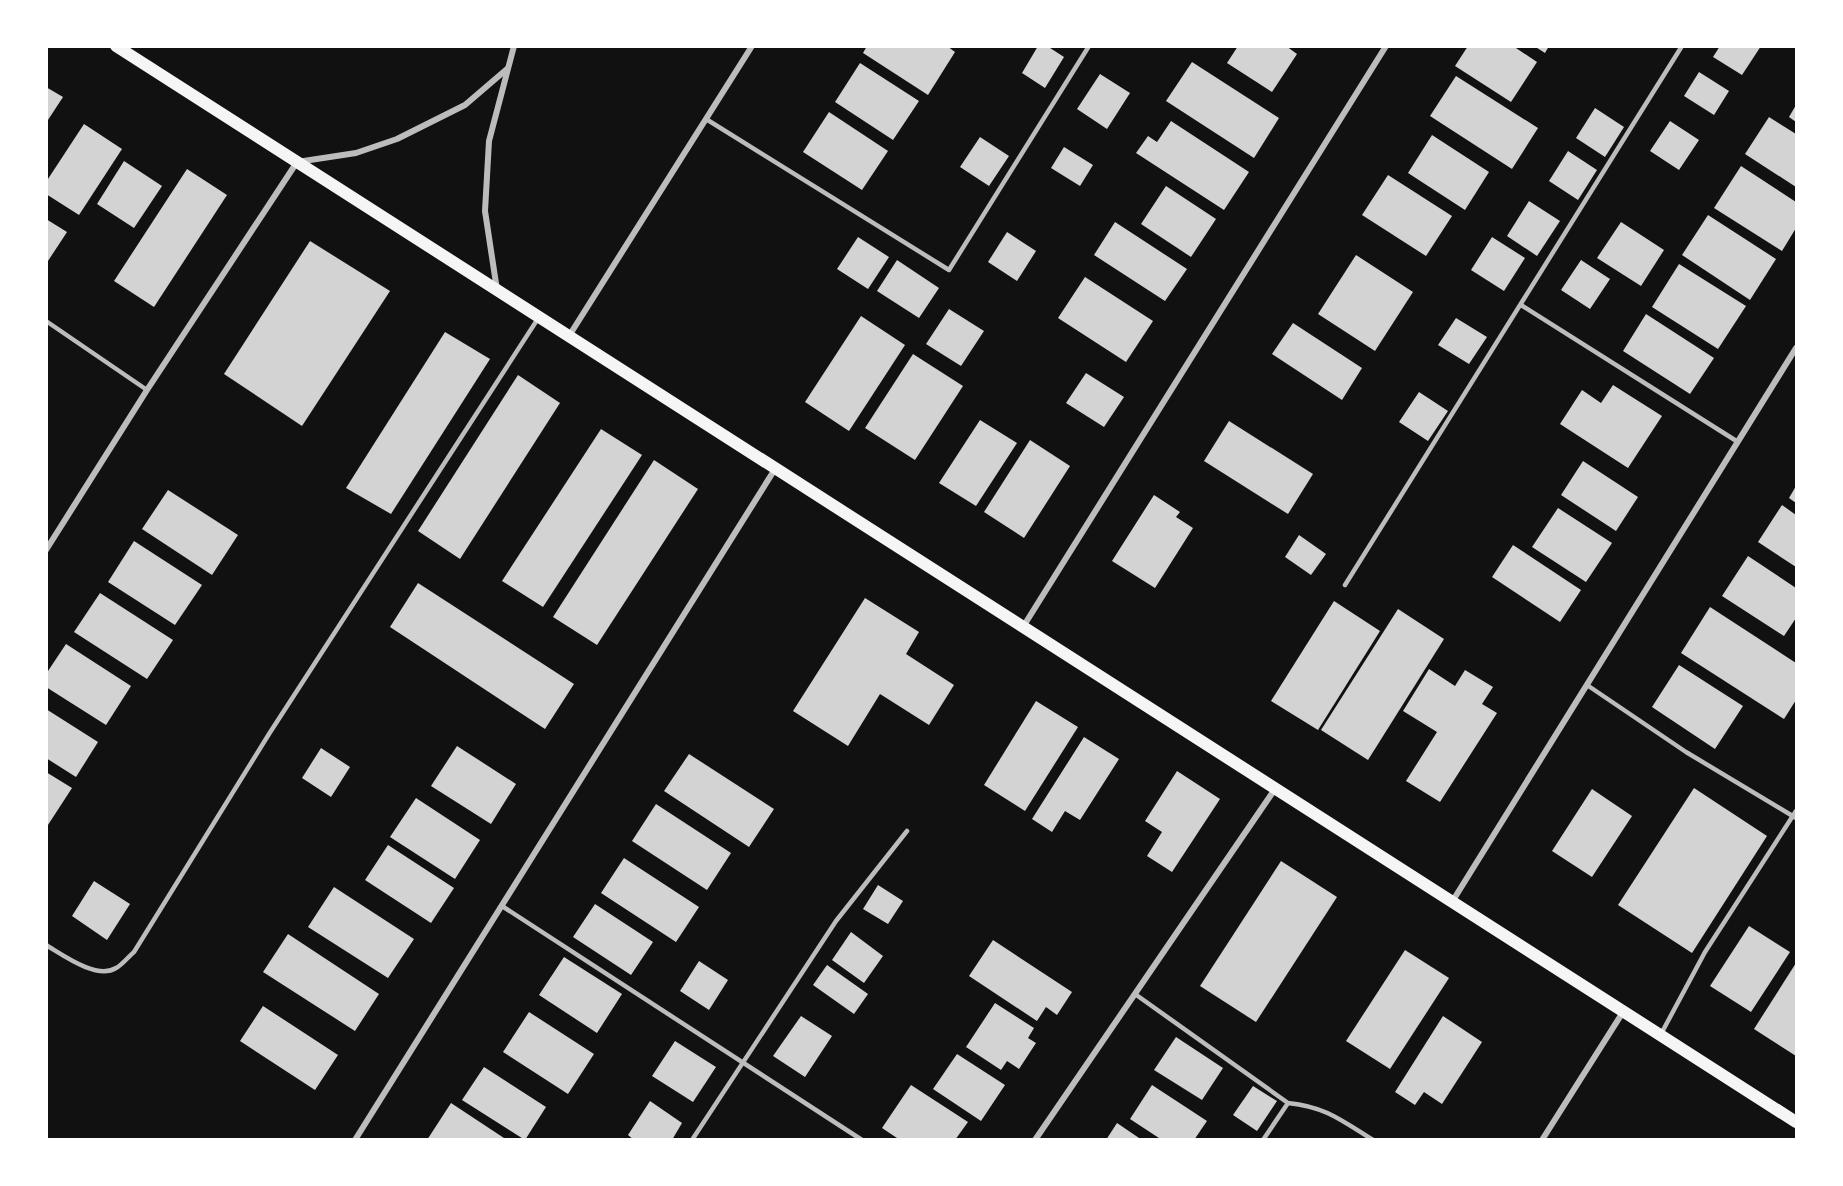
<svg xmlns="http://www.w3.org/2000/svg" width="1843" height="1186" font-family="'Source Sans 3',sans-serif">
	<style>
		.building { fill: #d3d3d3 }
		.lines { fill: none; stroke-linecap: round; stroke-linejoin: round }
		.service { stroke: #bcbcbc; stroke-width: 4.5 }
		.minor { stroke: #bcbcbc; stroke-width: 6 }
		.secondary { stroke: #f5f5f5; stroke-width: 12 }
	</style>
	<rect width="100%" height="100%" fill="#111"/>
	<g class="building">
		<polygon points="867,46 947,46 955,52 928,95 863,53"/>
		<polygon points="1038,46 1047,46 1064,57 1045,88 1022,73"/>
		<polygon points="1238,46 1286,46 1297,54 1272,92 1227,63"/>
		<polygon points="1468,46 1513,46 1537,62 1511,102 1455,66"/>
		<polygon points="1534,46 1549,46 1545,53"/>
		<polygon points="1720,46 1761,46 1742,75 1713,57"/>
		<polygon points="1192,62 1279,118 1254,158 1166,101"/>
		<polygon points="860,63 919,101 893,140 835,102"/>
		<polygon points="1699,72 1729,91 1714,115 1684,96"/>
		<polygon points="1100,74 1130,93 1107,129 1077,109"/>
		<polygon points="1456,76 1538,128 1512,169 1430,116"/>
		<polygon points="46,87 63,97 46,123"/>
		<polygon points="1796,105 1796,122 1789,117"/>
		<polygon points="1595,108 1624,127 1605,157 1576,138"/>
		<polygon points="829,112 888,151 862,190 803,152"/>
		<polygon points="1769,117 1796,134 1796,187 1745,154"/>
		<polygon points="1171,121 1249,172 1224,210 1136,153 1148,136 1157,142"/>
		<polygon points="1670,121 1699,140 1679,170 1650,151"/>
		<polygon points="84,124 122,149 79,215 46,194 46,182"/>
		<polygon points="1432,135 1489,172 1465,210 1408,173"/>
		<polygon points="980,137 1009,156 989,186 960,167"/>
		<polygon points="1064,147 1093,165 1080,186 1051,168"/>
		<polygon points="1568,151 1597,170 1578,200 1549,181"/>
		<polygon points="124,161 162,186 134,228 97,204"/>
		<polygon points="1741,166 1796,202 1796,228 1782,251 1714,208"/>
		<polygon points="187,169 227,195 154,307 114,281"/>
		<polygon points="1388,175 1452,216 1426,256 1362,215"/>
		<polygon points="1166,186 1216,219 1191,257 1141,224"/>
		<polygon points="1529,201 1560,221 1537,256 1507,236"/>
		<polygon points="1708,215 1776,259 1750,300 1682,255"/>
		<polygon points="46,219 67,232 46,264"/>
		<polygon points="1115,222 1187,269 1165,301 1094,255"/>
		<polygon points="1621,222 1664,250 1641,286 1597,258"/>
		<polygon points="1007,232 1036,251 1017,281 988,262"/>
		<polygon points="858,237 889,257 868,289 837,269"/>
		<polygon points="1492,237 1525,258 1504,291 1471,270"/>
		<polygon points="310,241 390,291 302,426 224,374"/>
		<polygon points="1356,255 1413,292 1375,351 1318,314"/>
		<polygon points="897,260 939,288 919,318 877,291"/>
		<polygon points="1581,260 1610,279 1590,309 1561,290"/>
		<polygon points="1679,264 1746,306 1718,349 1652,307"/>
		<polygon points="1085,277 1153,321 1126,362 1058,318"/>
		<polygon points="949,309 984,331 961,366 926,344"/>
		<polygon points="1646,314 1714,358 1690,394 1623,351"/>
		<polygon points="861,316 905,345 849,431 805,402"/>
		<polygon points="1456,318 1487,337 1469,364 1438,345"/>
		<polygon points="1293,323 1362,368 1342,400 1272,354"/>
		<polygon points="445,332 490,359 391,514 346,488"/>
		<polygon points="913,354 963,386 915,460 865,428"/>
		<polygon points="1086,373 1124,397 1104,427 1066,403"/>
		<polygon points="518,375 560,403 460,559 418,531"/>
		<polygon points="1613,385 1662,416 1628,468 1560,424 1582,390 1601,403"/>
		<polygon points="1419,392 1448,411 1428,441 1399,422"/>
		<polygon points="980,420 1017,443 976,506 939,483"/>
		<polygon points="1229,421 1313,474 1288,514 1204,461"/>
		<polygon points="601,429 642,455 543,607 502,581"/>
		<polygon points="1030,440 1070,466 1024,538 984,512"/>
		<polygon points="654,460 698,489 597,645 553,617"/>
		<polygon points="1583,461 1638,497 1616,531 1561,495"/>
		<polygon points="1796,486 1796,503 1789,498"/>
		<polygon points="168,490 238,535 212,575 142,529"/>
		<polygon points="1154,495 1180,512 1176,517 1193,528 1155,588 1112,561"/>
		<polygon points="1782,505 1796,515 1796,567 1758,542"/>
		<polygon points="1558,508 1612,543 1586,582 1532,547"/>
		<polygon points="1299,535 1326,554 1311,575 1285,557"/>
		<polygon points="134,541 202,585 175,625 108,582"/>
		<polygon points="1513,545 1581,590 1560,622 1492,577"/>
		<polygon points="1748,556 1796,588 1796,618 1784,636 1722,596"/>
		<polygon points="418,583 574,684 545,729 390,627"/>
		<polygon points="100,593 173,640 147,679 74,632"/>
		<polygon points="865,598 919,632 906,654 954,685 929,725 880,694 848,746 793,711"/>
		<polygon points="1334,601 1380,631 1318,730 1271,701"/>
		<polygon points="1710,607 1796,663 1796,700 1784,719 1681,653"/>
		<polygon points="1398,609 1444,639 1368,760 1321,730"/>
		<polygon points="66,644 131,686 106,725 46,687 46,674"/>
		<polygon points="1679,665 1743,706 1715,749 1652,707"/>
		<polygon points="1429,669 1455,686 1465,670 1493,687 1482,704 1497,713 1440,802 1406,781 1437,732 1403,711"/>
		<polygon points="1036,701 1078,727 1025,811 984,785"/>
		<polygon points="46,709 98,742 76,777 46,758"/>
		<polygon points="1084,737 1119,759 1080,820 1065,811 1052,832 1032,819"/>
		<polygon points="457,746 516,784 491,824 431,786"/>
		<polygon points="321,748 350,767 331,797 302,778"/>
		<polygon points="689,754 774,809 749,847 664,791"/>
		<polygon points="1177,771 1220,799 1172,872 1147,856 1162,832 1145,821"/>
		<polygon points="46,772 72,788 46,828"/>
		<polygon points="1694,788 1767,836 1692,953 1618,905"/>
		<polygon points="1592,789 1632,816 1592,877 1552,851"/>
		<polygon points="416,798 480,840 455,879 390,837"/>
		<polygon points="656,804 731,853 707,890 632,841"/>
		<polygon points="388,845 454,888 431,923 365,880"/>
		<polygon points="624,858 699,907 676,942 601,893"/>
		<polygon points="1281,861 1337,897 1256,1022 1200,986"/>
		<polygon points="94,881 130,904 107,940 72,916"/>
		<polygon points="878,885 903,901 888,924 863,909"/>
		<polygon points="334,887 414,939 388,978 308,927"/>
		<polygon points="595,904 653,942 631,975 573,937"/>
		<polygon points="1749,926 1790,952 1751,1012 1710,986"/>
		<polygon points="851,932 883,956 864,983 832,960"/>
		<polygon points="288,934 379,994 355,1031 263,972"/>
		<polygon points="993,940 1072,992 1057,1015 1046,1007 1037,1021 969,976"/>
		<polygon points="1405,950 1449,978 1390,1069 1346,1041"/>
		<polygon points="564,957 622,994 597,1033 539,995"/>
		<polygon points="699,961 728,980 709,1010 680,991"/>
		<polygon points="1796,963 1796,1056 1754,1029"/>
		<polygon points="827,965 868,994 854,1014 813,985"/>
		<polygon points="995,1003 1034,1028 1028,1038 1036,1043 1019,1069 1007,1061 1001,1070 966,1047"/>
		<polygon points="263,1006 338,1055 315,1090 240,1041"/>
		<polygon points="529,1012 594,1054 568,1094 503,1052"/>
		<polygon points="801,1016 832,1036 805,1077 773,1056"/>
		<polygon points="1443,1016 1482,1042 1442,1104 1424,1092 1415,1105 1395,1092"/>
		<polygon points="1176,1037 1223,1068 1202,1100 1154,1070"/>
		<polygon points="675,1041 716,1067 693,1102 652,1076"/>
		<polygon points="957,1054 1005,1085 981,1121 933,1089"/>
		<polygon points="484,1067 546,1107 525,1140 462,1100"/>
		<polygon points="911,1085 968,1122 955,1140 900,1140 882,1128"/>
		<polygon points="1152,1085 1207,1121 1194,1140 1162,1140 1130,1119"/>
		<polygon points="1253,1086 1277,1101 1257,1131 1233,1115"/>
		<polygon points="650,1101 682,1123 672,1140 634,1140 628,1135"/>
		<polygon points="451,1103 507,1140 427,1140"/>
		<polygon points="1117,1123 1142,1140 1106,1140"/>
	</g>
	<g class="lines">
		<g class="service">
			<polyline points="706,119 949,270 1089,46"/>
			<polyline points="1521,305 1738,442"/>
			<polyline points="46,321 147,390"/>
			<polyline points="1345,585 1682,46"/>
			<polyline points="1587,685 1686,752 1796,818"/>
			<polyline points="502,906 862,1140"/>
			<path d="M46,945C63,955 97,980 116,968C122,965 128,957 134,952L269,734L539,317"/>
			<path d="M1135,994L1288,1103C1326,1107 1341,1120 1373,1140"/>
			<polyline points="1661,1034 1705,952 1796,811"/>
			<polyline points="692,1140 836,921 907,831"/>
			<polyline points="1263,1140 1288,1103"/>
		</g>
		<g class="minor">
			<polyline points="497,290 485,211 489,141 514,46"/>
			<polyline points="569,336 752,46"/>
			<polyline points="46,550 147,390 297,162 356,153 397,139 465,105 507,69"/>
			<polyline points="1023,627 1386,46"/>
			<polyline points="1452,902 1796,348"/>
			<polyline points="355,1140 775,469"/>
			<polyline points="1035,1140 1275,789"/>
			<polyline points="1542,1140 1623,1012"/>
		</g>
		<polyline class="secondary" points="116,46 1796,1122"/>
	</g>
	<rect width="1843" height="1186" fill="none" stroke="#ffffff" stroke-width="96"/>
</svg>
